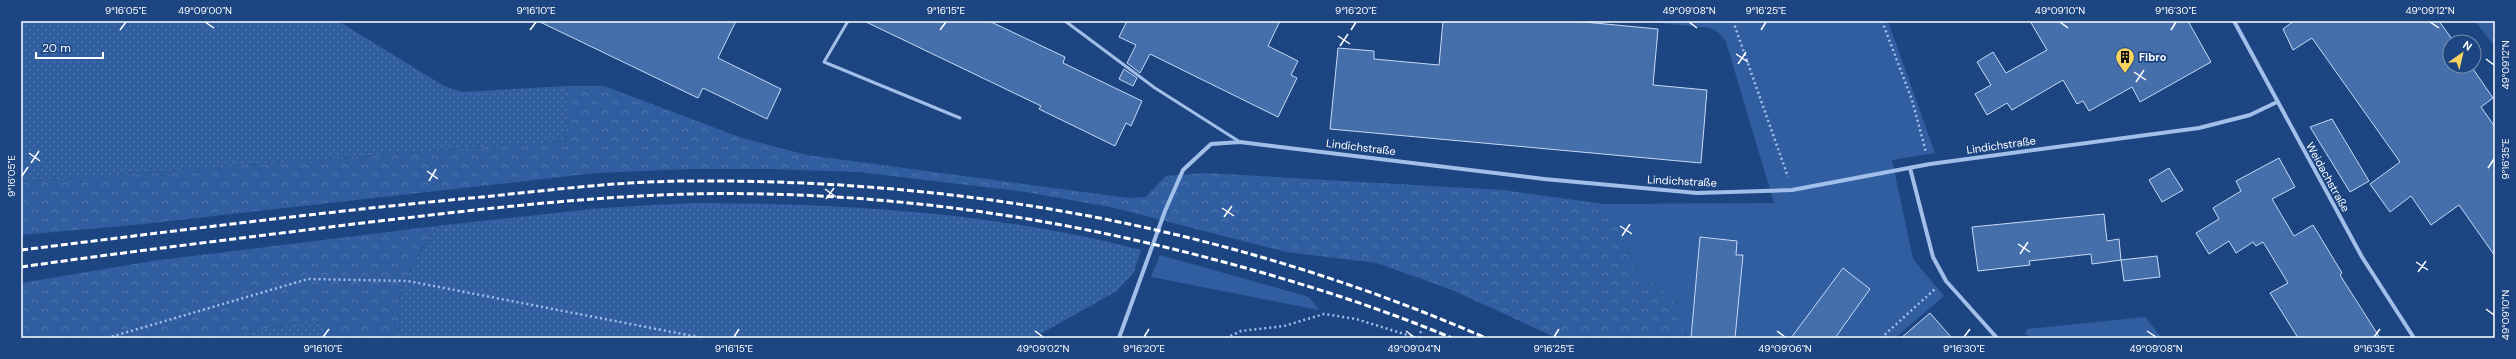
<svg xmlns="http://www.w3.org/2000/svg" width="2516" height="359" font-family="'DM Sans',sans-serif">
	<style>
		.green { fill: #305ea0 }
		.forest { fill: url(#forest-crowns) }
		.garden { fill: url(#garden-dots) }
		.building { fill: #456fab; stroke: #c6daf7 }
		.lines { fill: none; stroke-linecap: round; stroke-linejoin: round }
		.path { stroke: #a2bfe9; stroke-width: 2.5; stroke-dasharray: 2 3; stroke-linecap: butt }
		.lane { stroke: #a2bfe9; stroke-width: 3 }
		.street { stroke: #a2bfe9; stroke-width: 4 }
		.rail { stroke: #fff; stroke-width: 3; stroke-dasharray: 7 3; stroke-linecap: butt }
		.ticks { fill: none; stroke: #fff; stroke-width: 1.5 }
		.labels { text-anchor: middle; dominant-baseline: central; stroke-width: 3.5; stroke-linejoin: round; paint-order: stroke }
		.poi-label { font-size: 11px; font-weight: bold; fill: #fff; stroke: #1d4581; text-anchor: start }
		.street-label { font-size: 11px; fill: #fff; stroke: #1d4581 }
		.neatline { fill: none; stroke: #fff; stroke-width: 1.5 }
		.ticks-label { font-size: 10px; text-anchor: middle; fill: #fff }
	</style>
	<defs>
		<pattern id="forest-crowns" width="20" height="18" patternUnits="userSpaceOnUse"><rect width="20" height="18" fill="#305ea0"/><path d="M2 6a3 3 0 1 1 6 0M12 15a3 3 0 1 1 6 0" fill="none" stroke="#4f76ae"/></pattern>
		<pattern id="garden-dots" width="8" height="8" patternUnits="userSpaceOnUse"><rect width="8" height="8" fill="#305ea0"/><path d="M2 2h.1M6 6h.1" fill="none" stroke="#4f76ae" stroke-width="1.8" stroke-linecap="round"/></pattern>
	</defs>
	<rect width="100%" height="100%" fill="#1d4581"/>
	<g class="green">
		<polygon points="1639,21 1888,21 1935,153 1892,160 1913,259 1944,296 1895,338 1685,338 1682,307 1634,267 1617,224 1604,204 1774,203 1726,42 1719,33 1711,28"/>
		<polygon points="2475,21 2495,21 2495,47"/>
		<polygon points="1160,255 1309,297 1319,310 1151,277"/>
		<polygon points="2145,317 2162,338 2030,338 2025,333 2027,329"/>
	</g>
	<g class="forest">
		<polygon points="566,86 604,86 742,138 807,155 1129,198 1145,197 1166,176 1205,173 1503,190 1604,204 1617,224 1634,267 1682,307 1685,338 1557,338 1452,290 1377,263 1286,252 1115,208 1026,192 858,172 770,169 689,169 596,173 144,224 21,235 21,182 564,141 567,120"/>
		<path d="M436,226C424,246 404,276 399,299C396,314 404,320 395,338H336L325,324L308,321L215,338H21V283L152,261Z"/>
	</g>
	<g class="garden">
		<polygon points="21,21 338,21 444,86 462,92 566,86 567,120 564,141 21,182"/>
		<path d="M691,203C842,203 995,212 1141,250L1134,272L1117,291L1033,338H395C404,320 396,314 399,299C405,275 424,247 436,226L601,208Z"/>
		<polygon points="308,321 325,324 336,338 215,338"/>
	</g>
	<g class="building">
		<polygon points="538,21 736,21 718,58 781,89 767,119 703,88 698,98"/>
		<polygon points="864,21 989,21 1065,57 1063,63 1142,101 1131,126 1126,123 1115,146 1039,109 1041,106"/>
		<polygon points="1127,21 1280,21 1268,46 1298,61 1291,75 1297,78 1278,117 1150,54 1140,73 1127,63 1136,45 1119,37"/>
		<polygon points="1443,21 1574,21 1658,29 1653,85 1707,90 1701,163 1330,129 1338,48 1374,51 1374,59 1439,65"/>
		<polygon points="2030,21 2188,21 2211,62 2140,102 2132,87 2089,111 2083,101 2077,104 2063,80 2012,110 2007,103 1987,115 1975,94 1991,85 1977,62 1993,52 2006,73 2047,50"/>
		<polygon points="2294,21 2439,21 2454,42 2450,42 2450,66 2471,66 2493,98 2481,107 2495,127 2495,256 2459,205 2431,225 2411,196 2390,212 2370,184 2400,162 2312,38 2293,50 2283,29"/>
		<polygon points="1124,69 1137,78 1133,86 1119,79"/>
		<polygon points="2332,119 2369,181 2350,192 2310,127"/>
		<polygon points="2279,158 2295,187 2272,199 2294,236 2313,225 2342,273 2340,275 2380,338 2298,338 2270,293 2288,283 2263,242 2256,246 2253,242 2236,253 2229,241 2209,254 2196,233 2219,219 2213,208 2241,191 2236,181"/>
		<polygon points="2169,168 2183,190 2162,202 2149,180"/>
		<polygon points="2104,214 2107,241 2119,239 2121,260 2092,264 2091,254 2029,261 2030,265 1978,271 1972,227"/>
		<polygon points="1700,237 1737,241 1736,255 1743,255 1735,338 1691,338"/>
		<polygon points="2157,256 2160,277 2124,281 2121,260"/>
		<polygon points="1843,268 1870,289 1835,338 1791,338"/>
		<polygon points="1930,313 1952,338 1901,338"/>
	</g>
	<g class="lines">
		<g class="path">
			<polyline points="1733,21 1788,177"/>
			<polyline points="1882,21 1912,100 1926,152"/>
			<polyline points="107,338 308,279 408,281 703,338"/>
			<polyline points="1226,338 1241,331 1284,326 1324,314 1356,319 1417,338"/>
			<polyline points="1419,338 1421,331"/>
			<polyline points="1881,338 1935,289"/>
		</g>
		<g class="lane">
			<polyline points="848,21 824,62 960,118"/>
			<polyline points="1065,21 1155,88 1240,142"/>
		</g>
		<g class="street">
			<polyline points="2234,21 2362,257 2414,338"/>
			<polyline points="1910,168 1933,257 1946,281 1997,338"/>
			<polyline points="1119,338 1165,211 1183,170 1211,144 1240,142 1544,179 1697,193 1792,190 1930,164 2199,128 2250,115 2277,102"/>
		</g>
		<g class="rail">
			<path d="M21,250C175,231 328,211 482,197C551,190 621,181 691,181C966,179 1233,228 1486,338"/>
			<path d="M21,267C132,251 243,238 354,224C465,211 577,197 689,194C868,190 1044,214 1216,260C1296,281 1375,306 1452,338"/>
		</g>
	</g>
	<path class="ticks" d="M205,22L214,28M1689,22L1697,28M2060,22L2068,28M2430,22L2439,28M120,30L126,22M530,30L536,22M940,30L946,22M1351,30L1356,22M1761,30L1766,22M2171,30L2176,22M1338,36L1350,44M1340,46L1348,34M1736,54L1748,62M2486,59L2494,65M1738,64L1746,52M2134,72L2146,80M2136,82L2144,70M29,153L40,161M31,163L39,151M2488,168L2494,159M427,171L438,179M22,176L28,167M429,181L436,169M825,189L836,197M826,199L834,188M1222,208L1234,216M1224,217L1232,206M1620,226L1632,234M1622,236L1630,224M2018,244L2030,252M2020,254L2028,242M2416,262L2428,270M2418,272L2426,261M2486,309L2494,315M1035,331L1043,337M1406,331L1414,337M1777,331L1785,337M2147,331L2156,337M323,337L329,329M734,337L739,329M1144,337L1149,329M1554,337L1559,329M1964,337L1970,329M2374,337L2380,329"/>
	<defs>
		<g id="building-pin" transform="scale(1)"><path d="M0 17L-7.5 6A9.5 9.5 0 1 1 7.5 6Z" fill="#f9d360" stroke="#1d4581"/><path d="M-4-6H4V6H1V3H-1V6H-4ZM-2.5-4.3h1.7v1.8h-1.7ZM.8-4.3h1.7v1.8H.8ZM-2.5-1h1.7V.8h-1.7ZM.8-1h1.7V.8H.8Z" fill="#111"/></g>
	</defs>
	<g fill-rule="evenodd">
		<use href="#building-pin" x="2125" y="57"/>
	</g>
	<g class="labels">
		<g class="poi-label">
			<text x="2139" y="57">Fibro</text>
		</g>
		<g class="street-label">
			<text transform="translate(2001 145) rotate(-8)">Lindichstraße</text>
			<text transform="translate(1361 147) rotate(7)">Lindichstraße</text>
			<text transform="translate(2328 177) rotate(61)">Weidachstraße</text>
			<text transform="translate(1682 181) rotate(3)">Lindichstraße</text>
		</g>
	</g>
	<rect width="2516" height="359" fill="none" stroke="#1d4581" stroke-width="44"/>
	<g transform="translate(2462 54) rotate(34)"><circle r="19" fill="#1d4581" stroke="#778fb3"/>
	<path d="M0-3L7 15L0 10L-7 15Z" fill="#f9d360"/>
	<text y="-6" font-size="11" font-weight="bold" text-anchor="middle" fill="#ffffff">N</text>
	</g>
	<path d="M36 52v6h67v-6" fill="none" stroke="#ffffff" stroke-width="2"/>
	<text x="42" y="52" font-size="12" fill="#ffffff" stroke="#1d4581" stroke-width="3" paint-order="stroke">20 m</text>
	<rect x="22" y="22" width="2472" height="315" class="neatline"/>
	<g class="ticks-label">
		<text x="126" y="14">9°16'05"E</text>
		<text x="205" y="14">49°09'00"N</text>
		<text x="536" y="14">9°16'10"E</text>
		<text x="946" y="14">9°16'15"E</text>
		<text x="1356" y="14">9°16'20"E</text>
		<text x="1689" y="14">49°09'08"N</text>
		<text x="1766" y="14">9°16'25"E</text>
		<text x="2060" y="14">49°09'10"N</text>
		<text x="2176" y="14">9°16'30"E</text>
		<text x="2430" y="14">49°09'12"N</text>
		<text transform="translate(2505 65) rotate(-90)" y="4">49°09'12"N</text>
		<text transform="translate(2505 159) rotate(-90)" y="4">9°16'35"E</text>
		<text transform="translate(11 176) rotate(-90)" y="4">9°16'05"E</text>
		<text transform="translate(2505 315) rotate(-90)" y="4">49°09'10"N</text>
		<text x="323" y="352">9°16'10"E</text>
		<text x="734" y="352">9°16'15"E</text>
		<text x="1043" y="352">49°09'02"N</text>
		<text x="1144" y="352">9°16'20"E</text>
		<text x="1414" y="352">49°09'04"N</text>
		<text x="1554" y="352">9°16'25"E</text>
		<text x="1785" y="352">49°09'06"N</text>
		<text x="1964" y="352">9°16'30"E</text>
		<text x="2156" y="352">49°09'08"N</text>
		<text x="2374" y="352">9°16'35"E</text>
	</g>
</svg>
